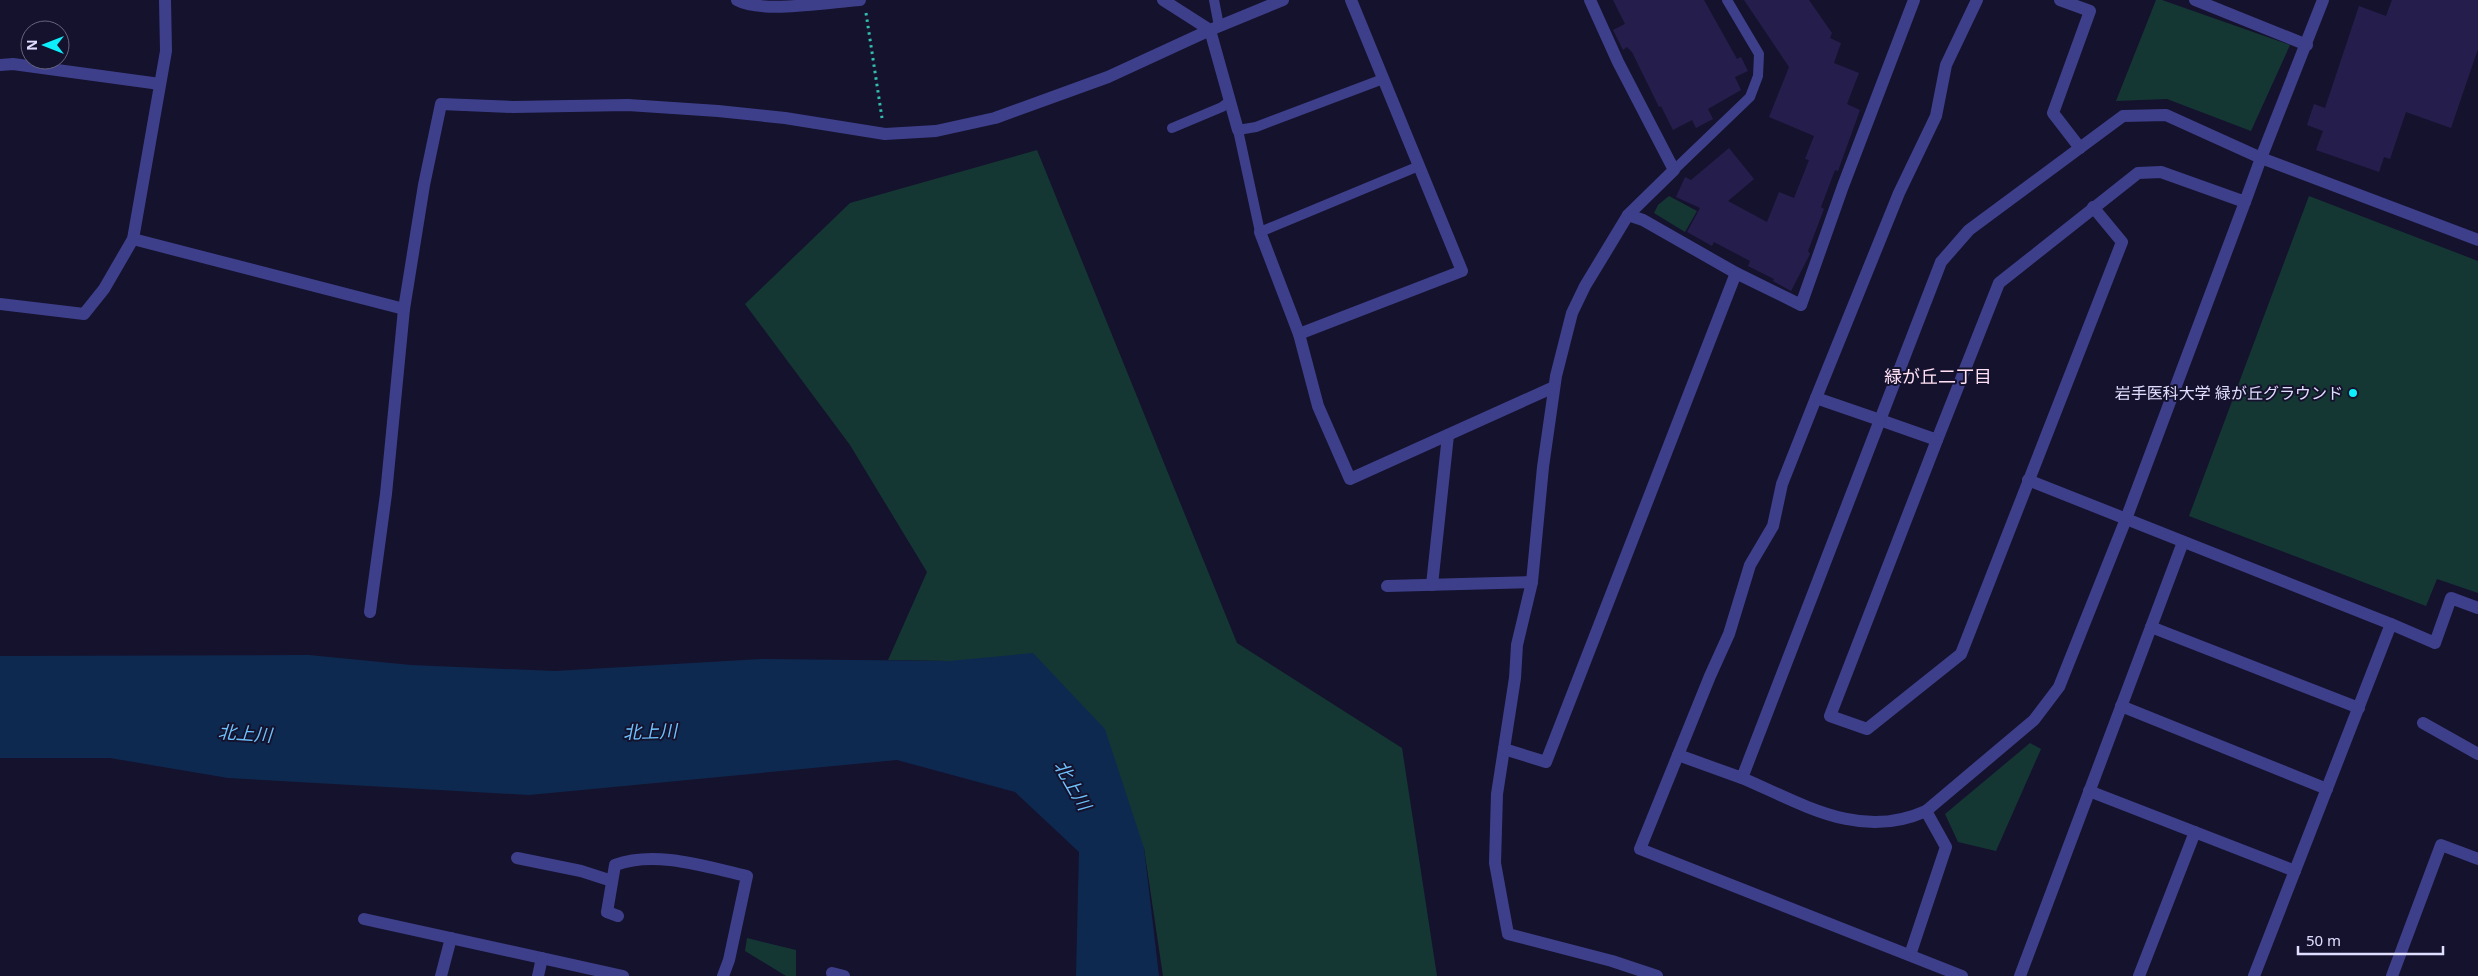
<svg xmlns="http://www.w3.org/2000/svg" width="2478" height="976" font-family="'Noto Sans','Noto Sans JP',sans-serif">
	<style>
		.green { fill: #153734 }
		.water { fill: #0e2950 }
		.building { fill: #251e4d }
		.lines { fill: none; stroke-linecap: round; stroke-linejoin: round }
		.path { stroke: #33beaf; stroke-width: 3; stroke-dasharray: 2.5 4; stroke-linecap: butt }
		.service { stroke: #3e3f8b; stroke-width: 10 }
		.minor { stroke: #3e3f8b; stroke-width: 12 }
		.poi-dot { fill: #0df0fc; stroke: #15122d; stroke-width: 2 }
		.labels { text-anchor: middle; dominant-baseline: central; stroke-width: 4; stroke-linejoin: round; paint-order: stroke }
		.poi-label { font-size: 16px; fill: #e0deff; stroke: #15122d; text-anchor: end }
		.neighbourhood-label { font-size: 18px; fill: #ffe0f5; stroke: #15122d }
		.water-label { font-size: 18px; font-style: italic; fill: #6dc2fd; stroke: #15122d }
	</style>
	<rect width="100%" height="100%" fill="#15122d"/>
	<g class="green">
		<polygon points="2156,0 2162,0 2290,45 2251,131 2167,99 2116,101"/>
		<polygon points="1037,150 1237,643 1402,748 1437,976 1163,976 1144,848 949,661 888,660 927,572 850,445 745,304 850,203"/>
		<polygon points="1669,196 1697,211 1685,232 1654,213 1658,205"/>
		<polygon points="2309,196 2478,261 2478,593 2437,579 2426,606 2189,516"/>
		<polygon points="2030,743 2041,749 1996,851 1958,842 1945,814"/>
		<polygon points="747,938 796,950 796,976 786,976 745,951"/>
	</g>
	<polygon class="water" points="1033,653 1105,729 1144,848 1159,976 1076,976 1079,852 1015,792 897,760 529,795 228,778 110,758 0,758 0,656 309,655 411,665 555,671 761,659 949,661"/>
	<g class="building">
		<polygon points="1613,0 1704,0 1737,59 1741,57 1748,71 1735,77 1741,90 1708,109 1713,119 1696,128 1692,120 1673,130 1661,106 1659,107 1632,52 1627,47 1623,50 1613,30 1625,24"/>
		<polygon points="1744,0 1809,0 1832,33 1830,38 1841,43 1834,63 1859,73 1847,104 1860,110 1838,171 1835,170 1821,207 1824,209 1808,251 1810,254 1791,291 1773,281 1774,279 1748,266 1750,261 1714,242 1712,246 1687,232 1700,208 1676,197 1685,177 1691,180 1729,148 1754,179 1728,201 1767,222 1779,192 1794,198 1809,160 1805,159 1814,136 1769,117 1789,67"/>
		<polygon points="2392,0 2478,0 2478,49 2451,128 2406,112 2390,159 2384,157 2379,172 2316,150 2323,131 2307,125 2314,104 2325,108 2359,6 2386,16"/>
	</g>
	<g class="lines">
		<polyline class="path" points="866,13 882,118"/>
		<g class="service">
			<polyline points="1214,0 1219,26"/>
			<polyline points="1383,79 1256,127 1238,130 1260,232 1419,166"/>
			<polyline points="1172,128 1222,107 1230,101"/>
			<polyline points="1674,170 1750,97 1758,76 1759,54 1727,0"/>
		</g>
		<g class="minor">
			<path d="M737,0C762,14 830,2 860,0"/>
			<polyline points="1163,0 1210,30 1283,0"/>
			<polyline points="1590,0 1618,62 1674,170 1628,215 1585,286 1572,313 1556,376 1543,467 1532,582 1517,645 1515,678 1497,794 1495,863 1508,934 1612,961 1657,976"/>
			<polyline points="2060,0 2090,11 2053,113 2080,148"/>
			<polyline points="2195,0 2307,45"/>
			<polyline points="2323,0 2261,158 2478,240"/>
			<polyline points="0,65 13,64 160,84"/>
			<polygon points="2166,115 2261,158 2245,202 2161,172 2138,173 1999,283 1937,440 1880,420 1941,262 1969,230 2123,116"/>
			<polyline points="1628,215 1643,220 1736,273 1801,305 1843,186 1914,0"/>
			<polyline points="1260,232 1299,334 1318,406 1350,479 1554,387"/>
			<polyline points="133,239 404,309"/>
			<polyline points="0,304 84,314 104,289 133,239 166,51 165,0"/>
			<polyline points="1299,334 1462,271 1351,0"/>
			<polyline points="1937,440 1830,716 1867,729 1961,654 2122,242 2093,207"/>
			<polyline points="2028,480 2391,624"/>
			<polyline points="1432,585 1448,435"/>
			<polyline points="1387,586 1532,582"/>
			<polyline points="370,612 386,494 404,309 424,185 441,104 513,107 628,105 718,111 785,118 885,134 936,131 995,118 1108,77 1210,30 1238,130"/>
			<polyline points="2151,627 2359,708"/>
			<polyline points="2121,706 2327,789"/>
			<polyline points="2423,723 2478,754"/>
			<polyline points="1504,749 1546,762 1736,273"/>
			<polyline points="1678,755 1742,778 1880,420 1816,398"/>
			<path d="M1742,778C1803,804 1860,841 1926,811"/>
			<polyline points="2089,791 2295,871"/>
			<polyline points="517,858 581,871 612,881"/>
			<path d="M618,916L607,912L615,865C656,850 706,867 747,876L729,960L723,976"/>
			<polyline points="364,919 623,976"/>
			<polyline points="1910,955 1946,847 1926,811 2034,720 2059,687 2126,519 2245,202"/>
			<polyline points="832,973 844,976"/>
			<polyline points="441,976 451,938"/>
			<polyline points="538,976 542,958"/>
			<polyline points="1962,976 1640,849 1710,676 1729,634 1750,565 1773,526 1782,484 1816,398 1899,193 1936,116 1946,65 1977,0"/>
			<polyline points="2020,976 2183,542"/>
			<polyline points="2139,976 2195,832"/>
			<polyline points="2254,976 2391,624 2435,643 2451,598 2478,608"/>
			<polyline points="2392,976 2441,845 2478,859"/>
		</g>
	</g>
	<circle class="poi-dot" cx="2353" cy="393" r="5"/>
	<g class="labels">
		<g class="poi-label">
			<text x="2343" y="393">岩手医科大学 緑が丘グラウンド</text>
		</g>
		<g class="neighbourhood-label">
			<text x="1938" y="376">緑が丘二丁目</text>
		</g>
		<g class="water-label">
			<text transform="translate(650 731) rotate(-2)">北上川</text>
			<text transform="translate(245 733) rotate(4)">北上川</text>
			<text transform="translate(1073 785) rotate(60)">北上川</text>
		</g>
	</g>
	<g transform="translate(45 45) rotate(270)"><circle r="24" fill="#15122d" stroke="#666481"/>
	<path d="M0-4L9 19L0 12L-9 19Z" fill="#0df0fc"/>
	<text y="-8" font-size="14" font-weight="bold" text-anchor="middle" fill="#e0deff">N</text>
	</g>
	<path d="M2298 946v8h145v-8" fill="none" stroke="#e0deff" stroke-width="2.5"/>
	<text x="2306" y="946" font-size="15" fill="#e0deff" stroke="#15122d" stroke-width="4" paint-order="stroke">50 m</text>
</svg>
